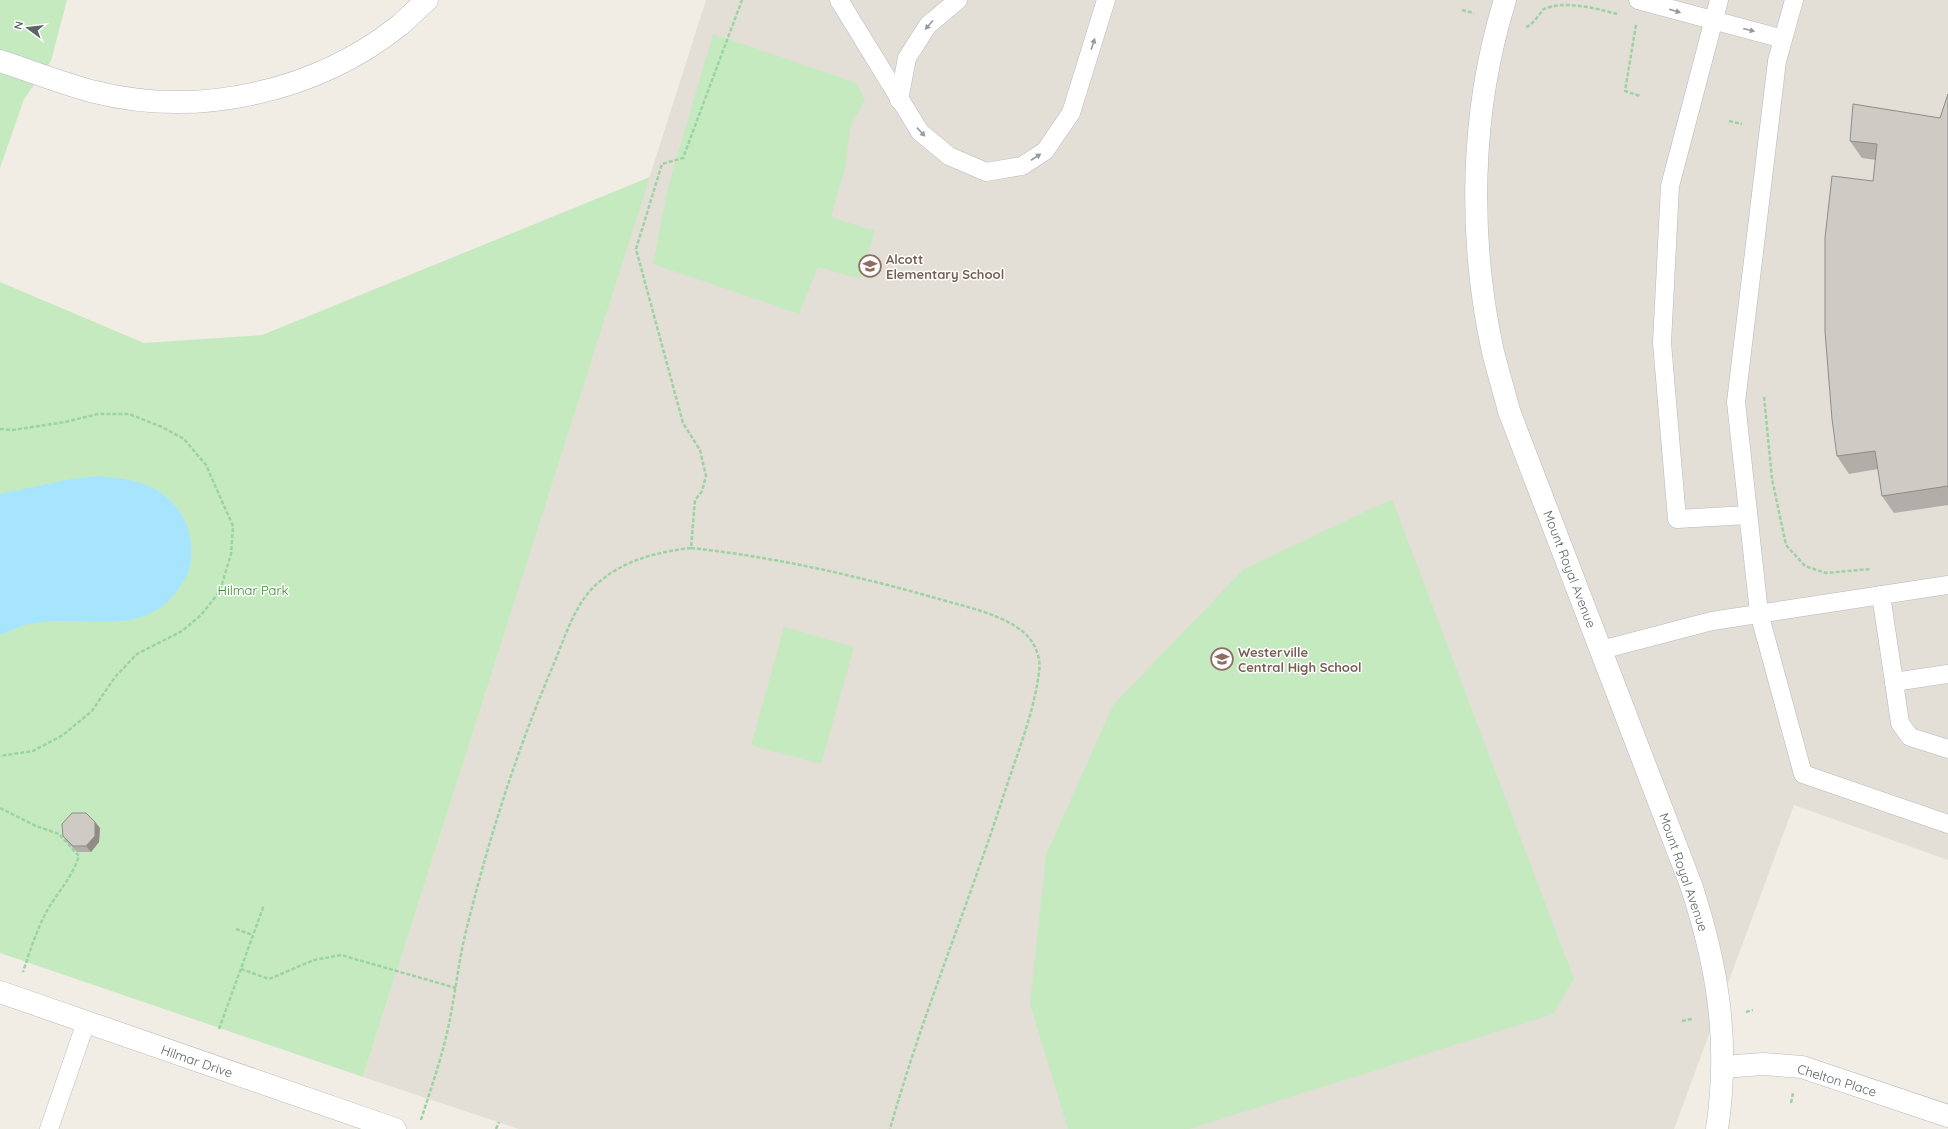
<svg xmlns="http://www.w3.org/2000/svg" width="1948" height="1129" font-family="Quicksand,sans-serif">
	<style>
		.education { fill: #e3ded6 }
		.green { fill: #c6eac0 }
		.water { fill: #a7e5ff }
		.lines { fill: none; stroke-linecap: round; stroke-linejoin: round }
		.service-casing { stroke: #b6b9bd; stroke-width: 19 }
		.minor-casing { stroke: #b6b9bd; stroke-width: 23 }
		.tertiary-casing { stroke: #b6b9bd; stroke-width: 23 }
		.path { stroke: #9cd3a4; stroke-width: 2.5; stroke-dasharray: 4 2; stroke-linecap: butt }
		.service { stroke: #fff; stroke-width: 18 }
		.minor { stroke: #fff; stroke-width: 22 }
		.tertiary { stroke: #fff; stroke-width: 22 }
		.wall { fill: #b1aea9 }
		.shaded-wall { fill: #908d89 }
		.building { fill: #cecac4; stroke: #908d89 }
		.oneway { fill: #969a9c }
		.labels { text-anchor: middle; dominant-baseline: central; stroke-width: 3; stroke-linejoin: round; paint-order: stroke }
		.education-label { font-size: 13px; font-weight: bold; fill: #785e54; stroke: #fff; text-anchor: start }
		.street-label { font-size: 13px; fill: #5d6367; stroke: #fff }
		.park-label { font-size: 13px; fill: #35862d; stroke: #fff }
	</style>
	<rect width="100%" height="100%" fill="#f1ede5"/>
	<polygon class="education" points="706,0 1948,0 1948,860 1794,805 1674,1129 519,1129 363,1077"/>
	<g class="green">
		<polygon points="0,0 67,0 51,61 24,99 0,168"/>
		<polygon points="713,34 857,83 865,100 851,124 845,168 831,217 875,231 860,279 818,267 799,314 653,264 668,187"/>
		<polygon points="650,177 363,1077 0,953 0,282 144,343 262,335"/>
		<polygon points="1392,499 1574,979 1553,1014 1189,1129 1068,1129 1030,1004 1046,855 1113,705 1244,569"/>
		<polygon points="784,627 854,647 821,764 751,745"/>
	</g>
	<path class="water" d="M100,476C136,480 165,484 184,519C192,534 195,561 186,577C150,643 94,614 34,623C23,624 11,631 0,635V494L71,479Z"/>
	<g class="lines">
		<g class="service-casing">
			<g id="service">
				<polyline points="839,0 920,132 949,156 986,172 1022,166 1045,151 1071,113 1106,0"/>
				<polyline points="1638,0 1783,39"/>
				<polyline points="1719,0 1670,186 1662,343 1677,519 1748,515"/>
				<polyline points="1794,0 1777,61 1736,402 1759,613 1803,774 1948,824"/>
				<polyline points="899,100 907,58 928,25 958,0"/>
				<polyline points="1881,595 1894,682 1948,674"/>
				<polyline points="1601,650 1712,621 1948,585"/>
				<polyline points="1894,682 1900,723 1910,737 1948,749"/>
				<polyline points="49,1129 86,1022"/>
			</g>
		</g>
		<g class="minor-casing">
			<g id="minor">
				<path d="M0,61C31,71 63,84 95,92C199,118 316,92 400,25C409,17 418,8 427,0"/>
				<polyline points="0,992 395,1129"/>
				<polyline points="1723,1067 1763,1064 1802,1067 1948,1116"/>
			</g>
		</g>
		<g class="tertiary-casing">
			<path id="tertiary" d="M1505,0C1470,112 1468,238 1493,352C1498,372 1504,391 1509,411L1691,885C1718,967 1730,1042 1717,1129"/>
		</g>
		<g class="path">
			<polyline points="1462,10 1474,13"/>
			<polyline points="1636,25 1625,91 1640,96"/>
			<path d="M1526,27C1534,24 1538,15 1544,9C1564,0 1595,8 1617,14"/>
			<polyline points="1729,121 1742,124"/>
			<polyline points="1764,397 1772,479 1786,545 1805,566 1826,573 1870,569"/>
			<polyline points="0,429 13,430 65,422 98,414 129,414 162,427 184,439 206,465 233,526 231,554 220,591 201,615 182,631 137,654 115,677 92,711 63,735 33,751 0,756"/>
			<path d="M691,548C775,557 858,576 939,599C966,607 1012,616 1030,639C1037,648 1041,661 1039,672C1034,713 1017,754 1004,794C968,906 922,1015 890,1129"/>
			<path d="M0,808L36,826L59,834L79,856C71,879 60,889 48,909C37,928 30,951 23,972"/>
			<polyline points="236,929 253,935"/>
			<polyline points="241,969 269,979 314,960 341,955 456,988"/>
			<polyline points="1746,1012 1753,1010"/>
			<polyline points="1682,1021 1692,1019"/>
			<polyline points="219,1029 264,905"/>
			<polyline points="1791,1103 1793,1093"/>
			<path d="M421,1120C430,1091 440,1063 447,1033C455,998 458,962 467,927C489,838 516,753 552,668C564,641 574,603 598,583C624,560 657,552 691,548L695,500L702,491L706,476L700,450L683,423L636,249L662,164L683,158L742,0"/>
			<polyline points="496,1129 499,1122"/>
		</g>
		<use href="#service" class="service"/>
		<use href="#minor" class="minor"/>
		<use href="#tertiary" class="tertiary"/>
	</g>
	<g class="wall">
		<polygon points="1948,94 1948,505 1894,513 1882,496 1878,469 1849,474 1837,456 1876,160 1862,158 1850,141 1940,118"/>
		<polygon points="95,822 100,828 99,842 91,852 77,852 67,842 63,836"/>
	</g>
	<polygon class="shaded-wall" points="95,822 100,828 99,842 91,852 86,846"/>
	<g class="building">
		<polygon points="1948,94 1948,486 1882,496 1875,451 1837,456 1832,419 1825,331 1825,238 1832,176 1873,181 1877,144 1850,141 1853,104 1940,118"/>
		<polygon points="72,813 86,813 95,822 95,836 86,846 73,846 63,836 62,824"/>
	</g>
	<defs><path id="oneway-solid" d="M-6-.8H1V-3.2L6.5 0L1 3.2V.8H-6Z"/></defs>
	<g class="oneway">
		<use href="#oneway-solid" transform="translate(1675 11) rotate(16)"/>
		<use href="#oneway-solid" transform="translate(929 25) rotate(131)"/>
		<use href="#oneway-solid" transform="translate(1749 30) rotate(14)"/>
		<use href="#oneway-solid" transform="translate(1093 44) rotate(-72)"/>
		<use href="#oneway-solid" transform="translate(921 132) rotate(47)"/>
		<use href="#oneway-solid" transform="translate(1036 157) rotate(-33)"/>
	</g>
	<defs>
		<g id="school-ring" transform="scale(1.15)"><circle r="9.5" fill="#fff" stroke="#8d6e63" stroke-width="1.5"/><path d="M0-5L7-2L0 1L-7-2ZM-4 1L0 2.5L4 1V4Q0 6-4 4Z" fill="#8d6e63"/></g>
	</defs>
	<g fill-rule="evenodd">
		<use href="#school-ring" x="870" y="266"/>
		<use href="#school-ring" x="1222" y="659"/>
	</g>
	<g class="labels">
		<g class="education-label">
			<text x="886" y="259">Alcott<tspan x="886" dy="15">Elementary School</tspan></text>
			<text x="1238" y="652">Westerville<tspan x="1238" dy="15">Central High School</tspan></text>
		</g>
		<g class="street-label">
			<text transform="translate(1570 569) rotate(69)">Mount Royal Avenue</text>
			<text transform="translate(1684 872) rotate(71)">Mount Royal Avenue</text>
			<text transform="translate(197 1061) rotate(19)">Hilmar Drive</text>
			<text transform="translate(1837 1080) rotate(17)">Chelton Place</text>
		</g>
		<g class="park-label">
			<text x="253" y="590">Hilmar Park</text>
		</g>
	</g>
	<g transform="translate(28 28) rotate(285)" stroke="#ffffff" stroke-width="3" paint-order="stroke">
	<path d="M0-3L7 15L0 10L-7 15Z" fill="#5d6367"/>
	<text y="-6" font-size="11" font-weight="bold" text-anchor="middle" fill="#5d6367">N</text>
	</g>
</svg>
